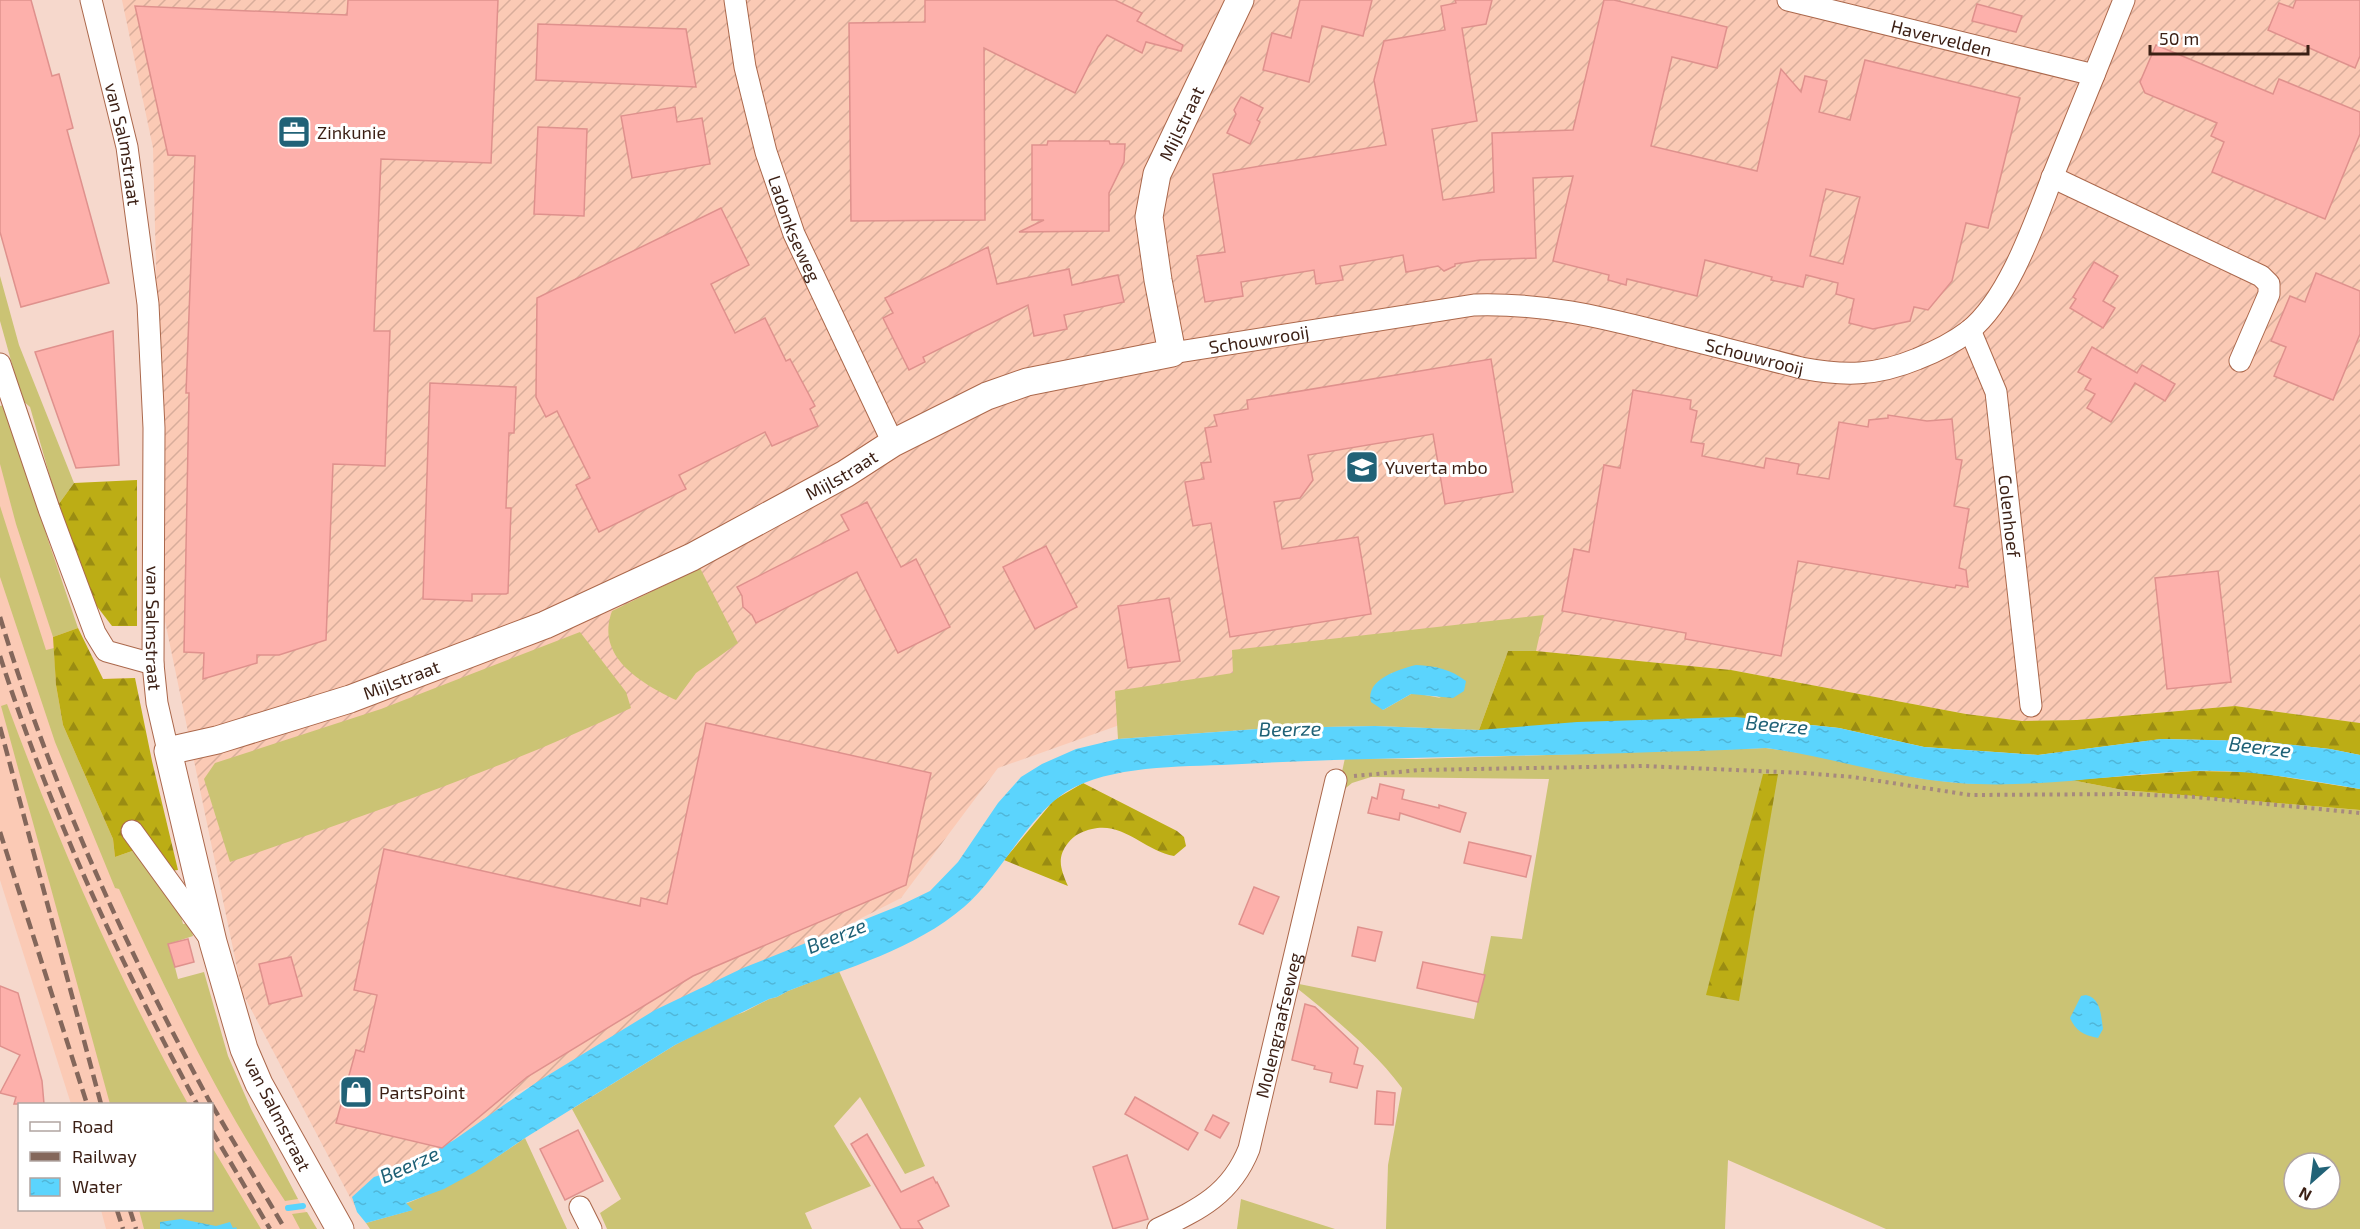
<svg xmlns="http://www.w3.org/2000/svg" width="2360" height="1229" font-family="'Exo 2',sans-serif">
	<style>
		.built { fill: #fbcab5 }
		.industrial { fill: url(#industrial-furrows) }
		.grass { fill: #cbc374; fill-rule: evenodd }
		.forest { fill: url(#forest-firs) }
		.water { fill: url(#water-ripples) }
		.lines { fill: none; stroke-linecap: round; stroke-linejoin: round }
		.stream { stroke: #5bd4fd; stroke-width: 6 }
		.building { fill: #fdb0ab; stroke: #df918d; stroke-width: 1.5; fill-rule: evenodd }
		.minor-casing { stroke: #ab684c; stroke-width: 23 }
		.major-casing { stroke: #ab684c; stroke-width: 29 }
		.path { stroke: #a6897e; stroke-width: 4; stroke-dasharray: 3 4.5; stroke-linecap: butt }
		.minor { stroke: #fff; stroke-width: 21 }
		.major { stroke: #fff; stroke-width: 27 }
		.rail { stroke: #84675b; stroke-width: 4.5; stroke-dasharray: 12 6; stroke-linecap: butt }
		.labels { text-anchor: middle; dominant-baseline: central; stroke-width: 6; stroke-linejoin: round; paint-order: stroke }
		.street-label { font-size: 18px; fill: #3b1f14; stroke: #fff }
		.poi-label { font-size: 18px; fill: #3b1f14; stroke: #fff; text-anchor: start }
		.water-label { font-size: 20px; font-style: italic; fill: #1f6176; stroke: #fff }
	</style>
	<defs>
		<pattern id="industrial-furrows" width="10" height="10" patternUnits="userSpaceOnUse" patternTransform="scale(1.5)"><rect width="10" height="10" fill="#fbcab5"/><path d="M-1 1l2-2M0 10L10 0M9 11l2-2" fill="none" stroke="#d8ad9b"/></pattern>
		<pattern id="forest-firs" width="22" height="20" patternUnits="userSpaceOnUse" patternTransform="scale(1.5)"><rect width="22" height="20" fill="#bcad15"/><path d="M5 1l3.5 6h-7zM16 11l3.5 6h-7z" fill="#9a8c12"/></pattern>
		<pattern id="water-ripples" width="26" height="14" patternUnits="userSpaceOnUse" patternTransform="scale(1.5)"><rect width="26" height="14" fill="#5bd4fd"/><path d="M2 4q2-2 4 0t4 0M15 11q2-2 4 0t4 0" fill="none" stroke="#50b6d8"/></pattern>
	</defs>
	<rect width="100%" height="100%" fill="#f6d8cc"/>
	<polygon class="built" points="0,406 51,542 70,609 82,638 103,679 124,678 119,889 174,1006 317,1229 106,1229 101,1210 212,1210 212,1104 71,1104 0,880"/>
	<polygon class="industrial" points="122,0 2360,0 2360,723 2235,706 2077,720 2022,721 1966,714 1731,670 1536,651 1509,651 1128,722 998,768 901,898 515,1094 435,1176 354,1205 242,992 165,621 153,148"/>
	<g class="grass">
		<polygon points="0,276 19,345 74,483 58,505 30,407 22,400 0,321"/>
		<polygon points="7,404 49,543 78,628 53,637 16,524 0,464 0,406"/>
		<path d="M0,506L46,650L54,648L56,685L63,725L113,839L115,857L135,850L179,908L183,924L190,923L193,936L169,944L178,979L204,972L228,1056L251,1109L298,1199L285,1201C220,1103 168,996 119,889L115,888L55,742L0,577Z"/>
		<path d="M700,568L738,643L696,673L676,700C641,683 595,657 612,611Z"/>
		<path d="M1544,615L1536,651H1508L1479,730L1375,726L1273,728L1118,739L1115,691L1233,673L1232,650ZM1392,673L1441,698L1419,694H1411L1383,710L1372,690L1377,683Z"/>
		<path d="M580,632L626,692L631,708C501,770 365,815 230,862L204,779L215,763L381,709Z"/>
		<path d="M7,704C58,842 117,976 188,1104H110L1,706Z"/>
		<path d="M1766,748L1807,754L1918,778L1957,783L2000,784L2071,780L2123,790L2360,810V1229H1886L1728,1160L1725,1229H1386L1388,1165L1402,1088C1374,1050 1334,1018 1298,989L1299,984L1474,1019L1491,936L1522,939L1549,779L1371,777L1352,783L1337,795L1345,758L1417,759ZM2294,1163H2330V1199H2294Z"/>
		<polygon points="839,971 925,1166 905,1174 860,1097 834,1126 871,1186 805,1213 812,1229 607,1229 600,1213 621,1199 572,1109 675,1045 705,1029 710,1028 719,1021 744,1012 769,999 777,997 788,991"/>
		<path d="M525,1138L567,1229H370L366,1223L412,1210L405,1204C453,1185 483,1167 525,1138Z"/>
		<polygon points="212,1147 261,1229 144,1229 139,1210 212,1210"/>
		<polygon points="1241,1199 1335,1229 1237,1229"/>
		<polygon points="307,1212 317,1229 300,1229 292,1214"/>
	</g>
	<g class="forest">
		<polygon points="137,480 137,626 112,626 89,596 58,505 74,483"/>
		<polygon points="78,628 103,679 135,678 152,761 178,870 170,871 135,850 115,857 113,839 63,725 56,685 53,637"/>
		<polygon points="1508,651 1536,651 1731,670 1966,714 2022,721 2077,720 2235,706 2360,723 2360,755 2330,749 2255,741 2162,739 2038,755 1924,747 1839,728 1811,725 1479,730"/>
		<polygon points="2194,771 2253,772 2360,789 2360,810 2123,790 2071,780"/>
		<polygon points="1763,774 1778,774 1739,1001 1706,995"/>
		<path d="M1083,783L1177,831L1184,837L1186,846L1174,856C1145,851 1123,821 1092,829C1083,831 1074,835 1068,843C1056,858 1061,870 1068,886L1004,860L1054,800Z"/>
	</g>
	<g class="water">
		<path d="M1416,665C1436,666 1450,669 1466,681L1464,691L1453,698L1411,694L1383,710L1371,702C1365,679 1400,669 1416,665Z"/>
		<path d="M1736,717L1839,728L1924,747L2038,755L2161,739L2255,741L2330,749L2360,755V789C2305,780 2250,769 2193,771C2115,774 2036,789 1958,783C1893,778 1830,757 1766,748C1720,751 1674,751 1628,753C1499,757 1370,757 1242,764C1190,767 1122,764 1075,787C1031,808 1002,875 964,907C915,949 847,968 788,991L777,997L769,999L675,1045L525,1138L475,1172L444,1189L406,1203L413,1210L366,1223L357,1212L352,1197L374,1177L409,1166L454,1140L537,1082L655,1010L743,968L901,905L930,891L958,862L998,803L1021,777L1042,764L1076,749L1118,739L1273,728L1375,726L1479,730L1577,722Z"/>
		<path d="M2086,995C2101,998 2101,1016 2103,1029L2098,1038C2083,1035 2076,1031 2070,1018L2081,996Z"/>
		<polygon points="181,1219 216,1226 230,1222 233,1228 236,1227 237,1229 160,1229 160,1222"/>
	</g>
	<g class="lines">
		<polyline class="stream" points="288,1208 303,1206"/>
	</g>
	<g class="building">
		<polygon points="0,0 31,0 52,76 59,74 73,128 67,130 109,283 21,307 0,232"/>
		<polygon points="348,0 498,0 491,163 381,159 374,331 390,331 385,466 333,464 326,640 279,655 257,655 257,663 203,679 204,653 184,652 189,393 186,393 195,156 168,155 135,6 347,15"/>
		<polygon points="925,0 1115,0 1142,13 1137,21 1183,45 1181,51 1146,42 1142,53 1107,35 1098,47 1075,93 984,48 985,220 851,221 849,23 925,22"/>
		<polygon points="1300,0 1372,0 1363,36 1322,26 1309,82 1263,70 1272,33 1291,38"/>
		<path d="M1455,0H1492L1486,24L1462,28L1477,121L1432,129L1443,200L1494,192L1492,133L1573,130L1604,0H1614L1727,27L1717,68L1672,57L1651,146L1757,171L1781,69L1801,92L1805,76L1827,81L1819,112L1850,120L1865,60L2020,98L1988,228L1966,223L1952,281L1928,310L1914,307L1910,321L1873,329L1849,323L1854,299L1836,294L1838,283L1806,275L1803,287L1771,280L1772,277L1705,260L1697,296L1627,279L1626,285L1608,280L1609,275L1553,261L1573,176L1533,178L1536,258L1480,260L1455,264V266L1444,271L1438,266L1406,272L1403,255L1340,266L1343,280L1316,284L1314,270L1241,282L1243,296L1205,302L1197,256L1225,252L1213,174L1386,145L1374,80L1384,41L1445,30L1441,6L1456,3ZM1826,189L1860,197L1843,264L1810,256Z"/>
		<polygon points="2296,0 2360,0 2360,56 2355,68 2268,30 2279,3 2293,8"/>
		<polygon points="1977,4 2022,16 2016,32 1972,21"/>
		<polygon points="538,24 686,29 696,87 536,80"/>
		<polygon points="2156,45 2273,94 2279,79 2360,112 2360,134 2325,219 2212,172 2224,142 2211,136 2217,123 2145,93 2140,82"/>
		<polygon points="1241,97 1263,108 1257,120 1260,122 1250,144 1227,133 1236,114 1234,110"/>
		<polygon points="675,107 677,122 702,118 710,164 632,178 621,116"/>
		<polygon points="538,127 587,129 584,216 534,214"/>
		<polygon points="1048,141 1109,141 1110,144 1125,144 1124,162 1109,193 1109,231 1019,232 1044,220 1032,220 1032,145 1047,145"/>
		<polygon points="721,208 749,265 711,284 735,333 765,318 786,361 790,359 815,406 810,409 818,426 772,446 765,432 679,475 686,489 599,532 576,485 590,478 557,411 546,417 536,397 537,298"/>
		<polygon points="988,247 997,284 1069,269 1072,285 1118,275 1124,302 1064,315 1067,329 1034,336 1028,305 923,357 925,362 909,370 883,318 893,313 885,298"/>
		<polygon points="2094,262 2118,276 2103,301 2115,308 2103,328 2070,308 2076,299 2073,297"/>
		<polygon points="2316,273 2360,291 2360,334 2333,400 2274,376 2286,347 2271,341 2290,296 2305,302"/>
		<polygon points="113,331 119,465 76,468 35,352"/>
		<polygon points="2092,347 2137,373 2142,365 2175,384 2165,401 2135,383 2111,422 2087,408 2095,394 2085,389 2091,379 2078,372"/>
		<polygon points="1491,359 1513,492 1445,504 1433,434 1308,455 1313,480 1300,498 1274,502 1282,549 1358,537 1371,614 1230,637 1211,523 1193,526 1185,482 1204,479 1201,463 1211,462 1205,428 1217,426 1214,415 1248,409 1247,400"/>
		<polygon points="430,383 516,387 514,433 509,433 506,508 511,508 508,593 506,594 472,594 472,601 423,599"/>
		<polygon points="1633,390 1691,400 1690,409 1697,411 1691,442 1704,444 1702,456 1764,468 1766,458 1799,464 1797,474 1829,479 1839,422 1868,427 1869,420 1888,418 1888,415 1927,421 1952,419 1956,459 1962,460 1954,506 1969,509 1959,568 1966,570 1968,587 1956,585 1955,588 1798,561 1781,656 1685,639 1686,633 1562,611 1574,549 1589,552 1604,465 1620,468"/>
		<polygon points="867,502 901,567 916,559 950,627 898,653 857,572 756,623 752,615 743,607 742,596 737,587 849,530 841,515"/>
		<polygon points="1046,546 1077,607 1035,629 1003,567"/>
		<polygon points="2218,571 2231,682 2167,689 2155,578"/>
		<polygon points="1169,598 1180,661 1128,668 1118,606"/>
		<polygon points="706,723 931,773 906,885 693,976 527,1077 442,1148 336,1123 356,1050 364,1052 377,995 354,990 384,849 640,906 641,898 667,904"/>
		<polygon points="1380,784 1404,790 1402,799 1439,808 1439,805 1466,813 1460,832 1400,813 1399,820 1368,813 1372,797 1377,799"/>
		<polygon points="1469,842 1531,856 1526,877 1464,863"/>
		<polygon points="1254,887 1279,897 1263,934 1239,924"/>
		<polygon points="1358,927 1382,932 1375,961 1352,956"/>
		<polygon points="188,939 194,962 175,967 168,944"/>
		<polygon points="291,957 302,996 269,1004 259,964"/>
		<polygon points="1423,962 1485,975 1478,1002 1417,988"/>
		<polygon points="0,986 18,993 42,1081 44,1104 14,1104 16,1097 0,1093 20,1055 0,1046"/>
		<polygon points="1305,1004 1315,1007 1358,1048 1354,1064 1363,1066 1357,1088 1330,1082 1332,1073 1314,1069 1315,1066 1292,1060"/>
		<polygon points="1377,1091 1395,1093 1393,1125 1375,1124"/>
		<polygon points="1135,1097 1198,1133 1188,1150 1125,1114"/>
		<polygon points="1213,1115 1229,1123 1220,1138 1205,1130"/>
		<polygon points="578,1130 603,1181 565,1200 540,1149"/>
		<polygon points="867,1134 901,1192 933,1177 936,1183 937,1182 949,1206 918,1221 923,1229 901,1229 851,1144"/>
		<polygon points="1127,1155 1148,1219 1113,1229 1093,1167"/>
	</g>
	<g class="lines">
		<g class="minor-casing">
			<g id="minor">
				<path id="s1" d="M91,0L127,147L148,304L154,428L153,664L157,703L168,751"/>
				<path id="s2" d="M735,0L745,67L766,152L794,234L893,443"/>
				<path id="s3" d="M1788,0L2094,75"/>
				<polyline points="2052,177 2261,276 2269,284 2269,294 2240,361"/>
				<path id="s4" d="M1970,330L1996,392L2031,706"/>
				<path id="s5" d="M1172,353L1474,305C1544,303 1597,316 1664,333C1710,345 1756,356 1801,368C1844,376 1876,376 1917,359C1935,352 1953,343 1969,331C2010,298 2035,221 2054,173C2078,115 2101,58 2124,0"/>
				<polyline points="0,364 49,509 95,633 106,651 153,664"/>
				<polyline points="132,831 209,937"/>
				<polyline points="580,1207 591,1229"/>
				<path id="s6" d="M1158,1229C1200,1209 1231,1194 1249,1149L1336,780"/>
			</g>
		</g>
		<g class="major-casing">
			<g id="major">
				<path id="s7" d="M340,1229L259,1084L244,1049L213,942L168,751L217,740L350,699L545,625L692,557L845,474L893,443L987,396L1027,382L1172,353L1158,280L1149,217L1157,174L1240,0"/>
			</g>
		</g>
		<polyline class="path" points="1354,776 1420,770 1644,766 1804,773 1853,777 1970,795 2130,794 2195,797 2360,813"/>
		<use href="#minor" class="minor"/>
		<use href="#major" class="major"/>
		<g class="rail">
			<path d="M0,617C51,786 126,949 211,1104"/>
			<path d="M0,656C50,812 119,961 197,1104"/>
			<polyline points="0,727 101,1104"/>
			<polyline points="0,832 87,1104"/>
			<polyline points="212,1105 285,1229"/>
			<polyline points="212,1131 270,1229"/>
			<polyline points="117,1210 123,1229"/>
			<polyline points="130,1210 136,1229"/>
		</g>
	</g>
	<defs>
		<g id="office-square" transform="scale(1.725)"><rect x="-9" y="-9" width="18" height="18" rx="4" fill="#216277" stroke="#fff"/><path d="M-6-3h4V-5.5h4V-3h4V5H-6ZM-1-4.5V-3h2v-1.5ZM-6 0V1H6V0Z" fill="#fff"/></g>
		<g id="university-square" transform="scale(1.725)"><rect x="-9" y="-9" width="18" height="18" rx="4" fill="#216277" stroke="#fff"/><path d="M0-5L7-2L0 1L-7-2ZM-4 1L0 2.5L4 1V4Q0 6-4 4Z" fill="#fff"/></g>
		<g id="shop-square" transform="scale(1.725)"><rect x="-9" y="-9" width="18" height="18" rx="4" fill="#216277" stroke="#fff"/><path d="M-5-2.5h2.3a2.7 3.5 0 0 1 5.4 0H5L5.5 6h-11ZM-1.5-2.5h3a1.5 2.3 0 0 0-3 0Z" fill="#fff"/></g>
	</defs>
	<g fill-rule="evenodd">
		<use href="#office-square" x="294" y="132"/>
		<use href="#university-square" x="1362" y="467"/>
		<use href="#shop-square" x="356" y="1092"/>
	</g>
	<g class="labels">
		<g class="street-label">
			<text stroke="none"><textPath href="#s3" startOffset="158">Havervelden</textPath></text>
			<text stroke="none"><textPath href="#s7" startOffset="1836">Mijlstraat</textPath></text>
			<text stroke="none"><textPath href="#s1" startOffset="148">van Salmstraat</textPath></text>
			<text stroke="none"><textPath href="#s2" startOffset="237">Ladonkseweg</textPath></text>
			<text stroke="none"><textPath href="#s5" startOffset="88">Schouwrooij</textPath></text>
			<text stroke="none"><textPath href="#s5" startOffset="592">Schouwrooij</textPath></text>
			<text stroke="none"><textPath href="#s7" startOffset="1242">Mijlstraat</textPath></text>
			<text stroke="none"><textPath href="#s4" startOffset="192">Colenhoef</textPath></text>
			<text stroke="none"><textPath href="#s1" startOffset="634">van Salmstraat</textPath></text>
			<text stroke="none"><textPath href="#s7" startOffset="756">Mijlstraat</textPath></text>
			<text stroke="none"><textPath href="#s6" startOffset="252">Molengraafseweg</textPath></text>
			<text transform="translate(278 1114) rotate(63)">van Salmstraat</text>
		</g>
		<g class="poi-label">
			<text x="317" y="132">Zinkunie</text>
			<text x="1385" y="467">Yuverta mbo</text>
			<text x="379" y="1092">PartsPoint</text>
		</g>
		<g class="water-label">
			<text transform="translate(1777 724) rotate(5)">Beerze</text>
			<text transform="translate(1290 728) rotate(-1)">Beerze</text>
			<text transform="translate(2260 746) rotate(7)">Beerze</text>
			<text transform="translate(836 935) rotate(-22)">Beerze</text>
			<text transform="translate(409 1164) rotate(-24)">Beerze</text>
		</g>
	</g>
	<rect x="18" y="1103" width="195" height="108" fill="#ffffff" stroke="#b1a5a1" stroke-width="1.5"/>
	<rect x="30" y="1122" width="30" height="9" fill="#ffffff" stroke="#b1a5a1" stroke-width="1.5"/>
	<text x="72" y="1133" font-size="18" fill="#3b1f14">Road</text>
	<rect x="30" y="1152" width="30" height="9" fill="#84675b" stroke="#b1a5a1" stroke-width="1.5"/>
	<text x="72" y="1163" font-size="18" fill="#3b1f14">Railway</text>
	<rect x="30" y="1178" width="30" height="18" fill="url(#water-ripples)" stroke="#b1a5a1" stroke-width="1.5"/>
	<text x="72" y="1193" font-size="18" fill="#3b1f14">Water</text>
	<g transform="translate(2312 1181) rotate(208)"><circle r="28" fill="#ffffff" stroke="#b1a5a1" stroke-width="1.5"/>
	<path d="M0-4.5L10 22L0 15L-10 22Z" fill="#216277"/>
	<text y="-9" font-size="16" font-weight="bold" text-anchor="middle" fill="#3b1f14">N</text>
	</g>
	<path d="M2150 45v9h158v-9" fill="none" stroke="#3b1f14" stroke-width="3"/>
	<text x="2159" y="45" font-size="18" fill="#3b1f14" stroke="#ffffff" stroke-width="4.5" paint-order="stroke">50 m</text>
</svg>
